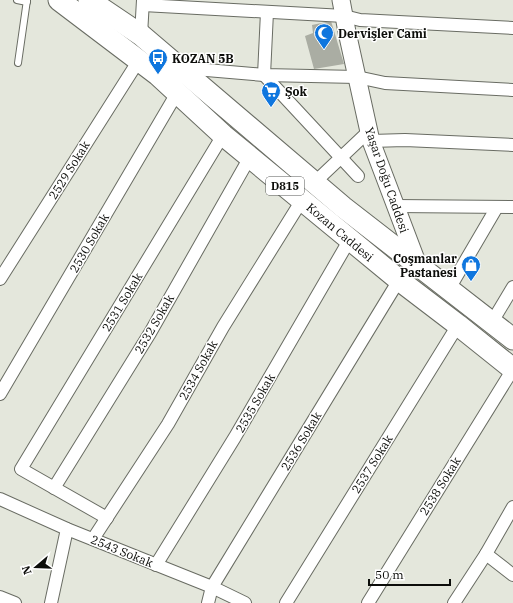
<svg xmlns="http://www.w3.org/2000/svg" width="513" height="603" font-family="'IBM Plex Serif',serif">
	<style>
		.building { fill: #aaada3 }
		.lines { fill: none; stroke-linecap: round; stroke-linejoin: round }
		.service-casing { stroke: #696c63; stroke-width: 8 }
		.minor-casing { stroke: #696c63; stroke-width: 14 }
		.secondary-casing { stroke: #696c63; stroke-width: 19 }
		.trunk-casing { stroke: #696c63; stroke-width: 23 }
		.service { stroke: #fff; stroke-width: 6 }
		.minor { stroke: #fff; stroke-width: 12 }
		.secondary { stroke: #fff; stroke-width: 17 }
		.trunk { stroke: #fff; stroke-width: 21 }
		.labels { text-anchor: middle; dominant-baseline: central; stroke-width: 3; stroke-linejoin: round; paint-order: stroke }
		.shield { fill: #fff; stroke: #555654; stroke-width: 1 }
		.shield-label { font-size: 11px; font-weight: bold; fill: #0c0d0a }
		.poi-label { font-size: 12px; font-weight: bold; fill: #0c0d0a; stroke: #fff; text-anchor: start }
		.street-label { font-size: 12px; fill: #0c0d0a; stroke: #fff }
	</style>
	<rect width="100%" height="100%" fill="#e4e7dc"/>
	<polygon class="building" points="331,21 344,64 314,69 305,36 313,33 312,25"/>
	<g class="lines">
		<g class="service-casing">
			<g id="service">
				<polyline points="17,0 27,2"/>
				<polyline points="18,63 27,0"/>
			</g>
		</g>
		<g class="minor-casing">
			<g id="minor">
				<polyline points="143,5 344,16 360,20 513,28"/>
				<polyline points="267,12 264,75 358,176"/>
				<polyline points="141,35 143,0"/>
				<polyline points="183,68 264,75 357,77 385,83 513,90"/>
				<polyline points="371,141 405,140 513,145"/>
				<polyline points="314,183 369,131"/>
				<polyline points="395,206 513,207"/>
				<polyline points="0,279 139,60"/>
				<polyline points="449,289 497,207"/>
				<polyline points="492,322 513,287"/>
				<polyline points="0,394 177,93"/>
				<polyline points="54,488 150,333 250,157"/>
				<polyline points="0,499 67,529 212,587 245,603"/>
				<polyline points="107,518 21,469 223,135"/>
				<polyline points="93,539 168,424 223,327 302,200"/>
				<polyline points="486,554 513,575"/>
				<polyline points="156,565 235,437 350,239"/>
				<polyline points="0,597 15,603"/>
				<polyline points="51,603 67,529"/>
				<polyline points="208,603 212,587 399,280"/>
				<polyline points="286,603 458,325"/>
				<polyline points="368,603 513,369"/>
				<polyline points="454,603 486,554 513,507"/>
			</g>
		</g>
		<g class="secondary-casing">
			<polyline id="secondary" points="341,0 347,32 371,141 418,265"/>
		</g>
		<g class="trunk-casing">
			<g id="trunk">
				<polyline points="59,0 158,75 223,135 399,280 458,325 513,369"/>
				<polyline points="89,0 141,35 343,207 513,339"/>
			</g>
		</g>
		<use href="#service" class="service"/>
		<use href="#minor" class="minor"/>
		<use href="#secondary" class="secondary"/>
		<use href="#trunk" class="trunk"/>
	</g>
	<defs>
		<g id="mosque-pin" transform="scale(1)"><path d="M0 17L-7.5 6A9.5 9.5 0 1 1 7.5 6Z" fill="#0f76de" stroke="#fff"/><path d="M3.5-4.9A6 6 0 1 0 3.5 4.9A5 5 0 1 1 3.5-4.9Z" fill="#fff"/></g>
		<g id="bus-pin" transform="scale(1)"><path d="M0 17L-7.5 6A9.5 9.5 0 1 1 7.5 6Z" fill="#0f76de" stroke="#fff"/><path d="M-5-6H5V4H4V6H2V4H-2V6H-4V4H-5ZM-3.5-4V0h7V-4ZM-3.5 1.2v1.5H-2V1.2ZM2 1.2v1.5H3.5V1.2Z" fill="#fff"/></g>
		<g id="supermarket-pin" transform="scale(1)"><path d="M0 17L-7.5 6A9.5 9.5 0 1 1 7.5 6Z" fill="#0f76de" stroke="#fff"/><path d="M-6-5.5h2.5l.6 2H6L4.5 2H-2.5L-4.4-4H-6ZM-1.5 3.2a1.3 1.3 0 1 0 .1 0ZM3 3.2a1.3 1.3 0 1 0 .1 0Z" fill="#fff"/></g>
		<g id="shop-pin" transform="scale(1)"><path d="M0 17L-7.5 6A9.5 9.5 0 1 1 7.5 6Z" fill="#0f76de" stroke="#fff"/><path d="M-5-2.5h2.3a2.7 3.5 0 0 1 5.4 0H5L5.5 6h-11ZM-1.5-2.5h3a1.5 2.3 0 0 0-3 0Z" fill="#fff"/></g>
	</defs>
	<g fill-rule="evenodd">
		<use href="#mosque-pin" x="324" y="33"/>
		<use href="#bus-pin" x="158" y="58"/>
		<use href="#supermarket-pin" x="271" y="91"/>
		<use href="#shop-pin" x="471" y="265"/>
	</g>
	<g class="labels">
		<rect class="shield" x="266" y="177" width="38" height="18" rx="3"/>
		<g class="shield-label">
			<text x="285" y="186">D815</text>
		</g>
		<g class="poi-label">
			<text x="338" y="33">Dervişler Cami</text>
			<text x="172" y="58">KOZAN 5B</text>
			<text x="285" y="91">Şok</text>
			<text x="457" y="258" text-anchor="end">Coşmanlar<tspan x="457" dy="14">Pastanesi</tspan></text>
		</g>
		<g class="street-label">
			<text transform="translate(69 170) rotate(-58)">2529 Sokak</text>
			<text transform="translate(387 180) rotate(71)">Yaşar Doğu Caddesi</text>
			<text transform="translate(340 232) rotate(40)">Kozan Caddesi</text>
			<text transform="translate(89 243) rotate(-60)">2530 Sokak</text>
			<text transform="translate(122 302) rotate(-59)">2531 Sokak</text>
			<text transform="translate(154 324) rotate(-60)">2532 Sokak</text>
			<text transform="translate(198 370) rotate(-61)">2534 Sokak</text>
			<text transform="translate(255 403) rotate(-60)">2535 Sokak</text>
			<text transform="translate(301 441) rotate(-59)">2536 Sokak</text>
			<text transform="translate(372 464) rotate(-58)">2537 Sokak</text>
			<text transform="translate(440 486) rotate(-58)">2538 Sokak</text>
			<text transform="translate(122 551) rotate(22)">2543 Sokak</text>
		</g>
	</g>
	<g transform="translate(36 567) rotate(251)" stroke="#ffffff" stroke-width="3" paint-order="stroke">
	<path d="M0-3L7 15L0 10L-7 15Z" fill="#0c0d0a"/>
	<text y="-6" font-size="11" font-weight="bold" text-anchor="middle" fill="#0c0d0a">N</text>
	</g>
	<path d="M369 579v6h81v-6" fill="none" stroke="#0c0d0a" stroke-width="2"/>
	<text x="375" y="579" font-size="12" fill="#0c0d0a" stroke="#ffffff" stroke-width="3" paint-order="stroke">50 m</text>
</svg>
